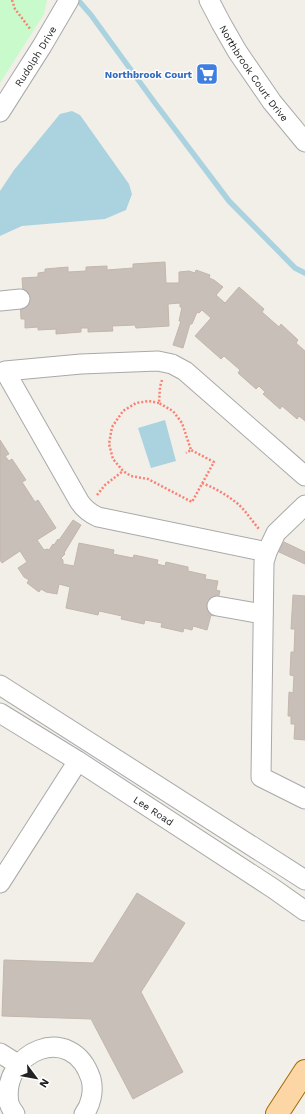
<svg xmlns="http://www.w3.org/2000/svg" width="305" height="1114" font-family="'Work Sans',sans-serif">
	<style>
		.park { fill: #c8facc }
		.water { fill: #aad3df }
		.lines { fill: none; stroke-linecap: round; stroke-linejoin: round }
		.stream { stroke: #aad3df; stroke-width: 5.5 }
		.building { fill: #c7bfb8; stroke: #c4b6ab }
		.minor-casing { stroke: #a9a9a9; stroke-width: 21 }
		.major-casing { stroke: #a06b00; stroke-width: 24 }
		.path { stroke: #fa8072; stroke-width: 2.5; stroke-dasharray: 2 2; stroke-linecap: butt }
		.minor { stroke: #fff; stroke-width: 19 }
		.major { stroke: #fcd6a4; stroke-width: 22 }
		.labels { text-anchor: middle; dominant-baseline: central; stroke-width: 3; stroke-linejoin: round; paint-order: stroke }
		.street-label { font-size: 10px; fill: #222; stroke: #fff }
		.shop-label { font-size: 10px; font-weight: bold; fill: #366cbe; stroke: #fff; text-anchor: end }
	</style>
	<rect width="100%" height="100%" fill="#f2efe9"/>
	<polygon class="park" points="0,0 47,0 44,14 0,83"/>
	<g class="water">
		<polygon points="72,111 80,115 129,184 132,194 126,210 105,219 22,226 0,236 0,191 14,170 60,114"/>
		<polygon points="165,420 176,461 151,468 138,428"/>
	</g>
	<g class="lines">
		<polyline class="stream" points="78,0 91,15 155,103 229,201 295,268 305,273"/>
	</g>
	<g class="building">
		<polygon points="165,262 166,283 179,283 179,272 189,271 195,273 196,270 210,275 209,278 214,280 223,287 216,295 225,303 239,287 264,309 262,312 279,327 281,324 298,340 296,343 305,351 305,421 299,416 297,419 282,406 280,409 263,394 265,392 259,386 256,389 238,373 240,370 224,356 221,359 195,336 211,318 202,310 199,313 197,312 192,324 190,324 183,348 173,345 181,321 179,321 182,307 180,307 180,303 168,304 169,326 136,328 135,325 112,326 113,331 88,332 88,328 81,328 81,332 56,334 56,329 38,330 38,327 25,328 25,319 21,319 20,299 23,292 22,278 38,277 38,273 45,272 45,269 68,267 68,272 86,271 86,267 107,266 107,270 133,268 133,264"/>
		<polygon points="0,440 9,454 5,456 9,461 12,459 26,480 22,482 35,502 38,500 56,528 37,540 44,550 47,549 49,550 53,544 54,545 58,539 59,540 73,520 81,525 64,553 65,554 61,558 63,560 63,564 74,566 79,543 114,550 113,554 133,558 134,555 158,560 157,564 165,566 166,562 188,567 188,571 206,575 205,579 218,581 216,590 220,591 214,616 211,615 207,630 193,626 192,630 184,628 183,632 161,627 162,623 145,620 144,624 121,619 122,616 99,611 98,615 66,608 70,587 59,584 57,594 46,592 41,589 39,592 27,583 29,580 24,577 18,568 27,562 20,551 2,563 0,560"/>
		<polygon points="284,542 305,552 305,564 279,552"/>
		<polygon points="293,595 305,596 305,740 294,739 295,724 291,724 291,716 288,716 289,692 293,693 294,676 290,675 291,652 294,652 295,629 291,629"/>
		<polygon points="137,893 185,923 141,992 183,1072 133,1099 91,1019 2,1016 4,960 93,963"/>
	</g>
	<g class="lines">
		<g class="minor-casing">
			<g id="minor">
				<path id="s1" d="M209,0L221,23L237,51L272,102L305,142"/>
				<path id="s2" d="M0,112L42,46L69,0"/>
				<polyline points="0,301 20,299"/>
				<polyline points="305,505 276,533 267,552 264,562 261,777 305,799"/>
				<path d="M267,552L98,517C89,513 84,509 79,501L5,371L81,364L158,361L172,364L185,371L305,476"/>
				<polyline points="217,606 263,614"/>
				<polyline points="0,685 305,880"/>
				<path id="s3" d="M0,713L78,761L274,889L305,911"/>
				<polyline points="0,883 78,761"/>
				<polyline points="0,1053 16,1063"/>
				<path d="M15,1114C13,1111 10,1107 9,1103C0,1052 72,1020 91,1079C94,1091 91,1105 84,1114"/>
			</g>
		</g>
		<g class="major-casing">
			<polyline id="major" points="277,1114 305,1071"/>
		</g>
		<g class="path">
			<polyline points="12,0 15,9 31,30"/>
			<polyline points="162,380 160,387 159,403 173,411 182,423 191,450 186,453"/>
			<polyline points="159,403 149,401 136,403 123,411 112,427 109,444 113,459 123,471 131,476 148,479 192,502 214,462 191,450"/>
			<path d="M202,483C215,488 227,495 238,504C246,511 252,521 259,529"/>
			<polyline points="97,495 105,485 123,471"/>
		</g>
		<use href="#minor" class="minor"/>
		<use href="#major" class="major"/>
	</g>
	<defs>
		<g id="supermarket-square" transform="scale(1.15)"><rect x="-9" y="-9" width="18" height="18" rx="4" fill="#3f7fe0" stroke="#fff"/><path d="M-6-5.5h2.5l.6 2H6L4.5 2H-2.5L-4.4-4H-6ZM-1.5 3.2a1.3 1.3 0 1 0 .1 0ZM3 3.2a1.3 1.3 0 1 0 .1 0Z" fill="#fff"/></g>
	</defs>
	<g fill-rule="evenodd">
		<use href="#supermarket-square" x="207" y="74"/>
	</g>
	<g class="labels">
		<g class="street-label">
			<text stroke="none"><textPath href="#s2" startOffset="66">Rudolph Drive</textPath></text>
			<text stroke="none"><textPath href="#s1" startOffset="86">Northbrook Court Drive</textPath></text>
			<text stroke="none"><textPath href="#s3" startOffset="182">Lee Road</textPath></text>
		</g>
		<g class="shop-label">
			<text x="192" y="74">Northbrook Court</text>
		</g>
	</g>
	<g transform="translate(36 1078) rotate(122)" stroke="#ffffff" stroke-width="3" paint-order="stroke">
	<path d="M0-3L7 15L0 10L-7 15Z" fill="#222222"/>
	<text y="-6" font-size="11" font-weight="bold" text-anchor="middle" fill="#222222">N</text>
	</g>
</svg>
